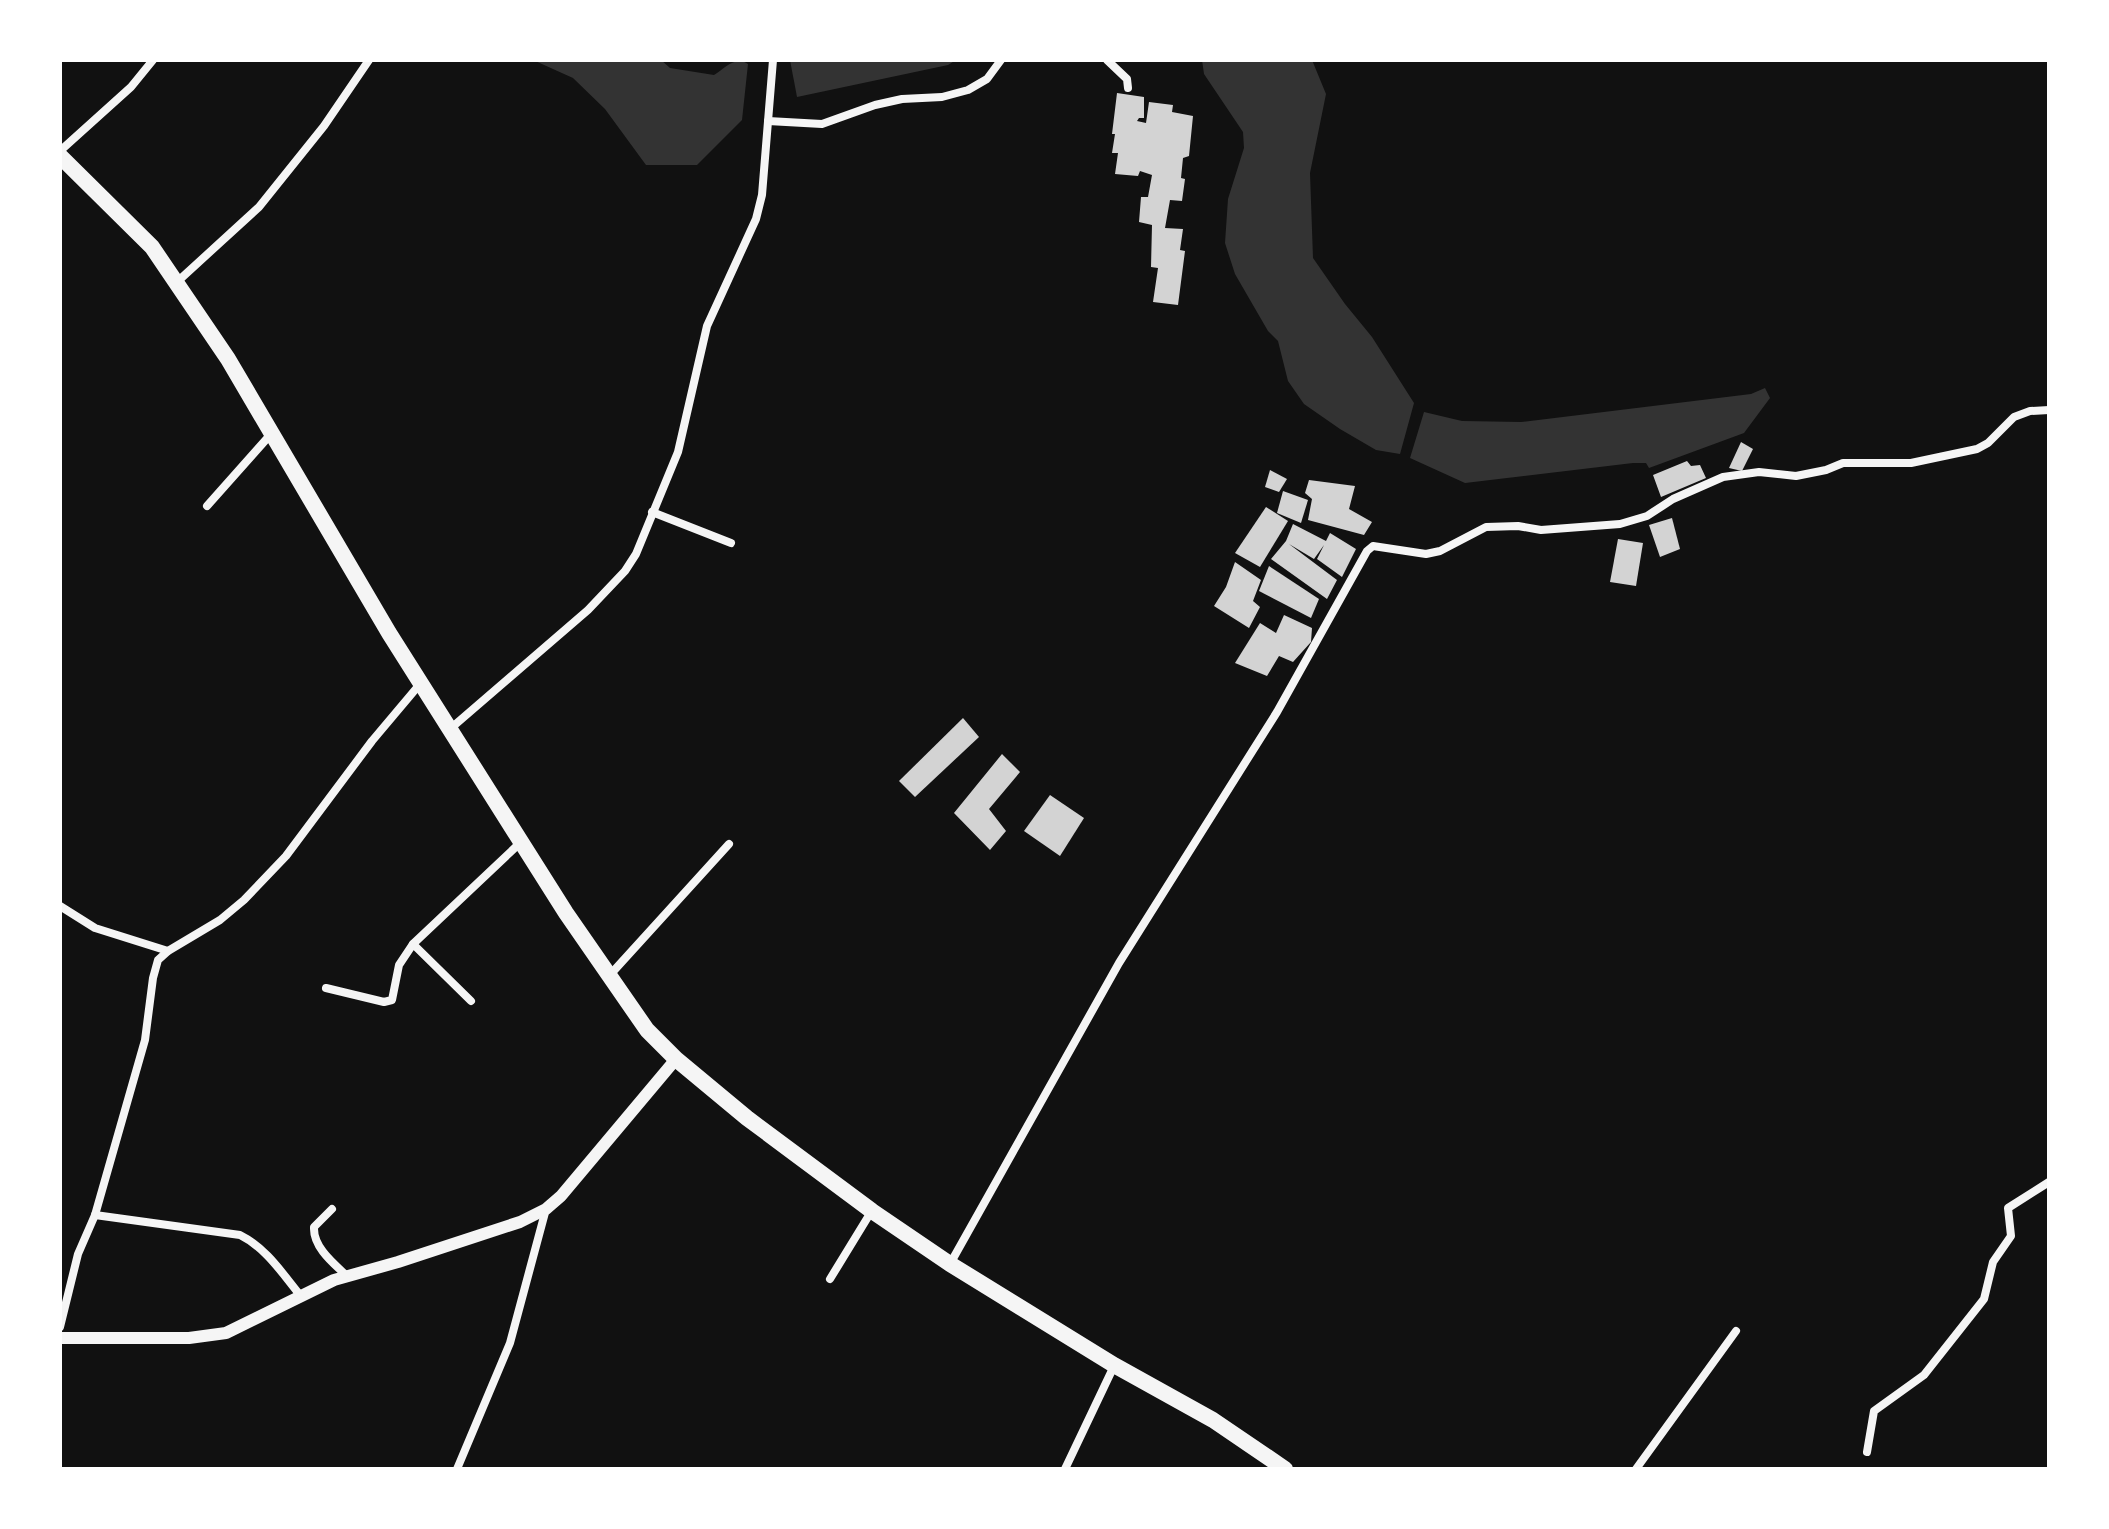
<svg xmlns="http://www.w3.org/2000/svg" width="2109" height="1529" font-family="Jost,sans-serif">
	<style>
		.water { fill: #333 }
		.building { fill: #d3d3d3 }
		.lines { fill: none; stroke-linecap: round; stroke-linejoin: round }
		.minor { stroke: #f5f5f5; stroke-width: 8 }
		.tertiary { stroke: #f5f5f5; stroke-width: 12 }
		.primary { stroke: #f5f5f5; stroke-width: 16 }
	</style>
	<rect width="100%" height="100%" fill="#111"/>
	<g class="water">
		<path d="M533,60H661L670,68L714,75C725,68 736,55 748,64L742,120L697,165H646L605,109L573,78Z"/>
		<polygon points="790,60 956,60 948,65 797,97"/>
		<polygon points="1202,60 1312,60 1326,94 1310,173 1313,258 1345,304 1372,337 1414,403 1400,454 1376,450 1340,429 1304,404 1288,381 1278,341 1268,331 1235,274 1225,243 1228,199 1244,148 1243,132 1204,74"/>
		<polygon points="1765,388 1770,398 1744,433 1649,468 1646,463 1633,463 1465,483 1410,458 1424,412 1462,421 1521,422 1751,394"/>
	</g>
	<g class="building">
		<polygon points="1117,93 1144,97 1144,118 1139,118 1137,121 1146,123 1149,102 1173,105 1172,112 1193,116 1189,156 1183,158 1181,178 1185,179 1182,201 1170,200 1165,228 1183,229 1180,250 1185,251 1178,305 1153,302 1158,268 1151,267 1152,225 1139,222 1141,197 1148,197 1152,175 1140,171 1138,176 1115,174 1118,153 1112,153 1115,134 1112,134"/>
		<polygon points="1741,442 1753,449 1742,471 1729,468"/>
		<polygon points="1687,461 1691,466 1700,465 1706,478 1661,497 1653,475"/>
		<polygon points="1270,470 1287,479 1279,492 1265,487"/>
		<polygon points="1309,480 1355,486 1349,509 1372,522 1364,535 1308,520 1312,499 1305,493"/>
		<polygon points="1283,491 1308,500 1301,523 1277,513"/>
		<polygon points="1266,507 1288,521 1260,567 1235,553"/>
		<polygon points="1672,518 1680,549 1660,557 1649,525"/>
		<polygon points="1293,524 1326,541 1330,533 1356,549 1342,577 1317,559 1324,545 1314,559 1289,544 1337,580 1327,599 1271,559 1286,541"/>
		<polygon points="1618,539 1643,543 1636,586 1610,582"/>
		<polygon points="1235,562 1261,580 1253,601 1260,607 1249,628 1214,606 1226,587"/>
		<polygon points="1269,566 1319,599 1311,618 1259,591"/>
		<polygon points="1284,615 1312,628 1311,642 1293,662 1279,656 1267,676 1235,663 1260,623 1276,633"/>
		<polygon points="963,718 979,737 915,797 899,781"/>
		<polygon points="1002,754 1020,772 989,809 1006,831 990,850 954,813"/>
		<polygon points="1050,795 1084,818 1060,856 1024,831"/>
	</g>
	<g class="lines">
		<g class="minor">
			<polyline points="1107,60 1127,79 1128,88"/>
			<polyline points="768,121 822,124 875,105 902,99 942,97 968,90 987,79 1001,60"/>
			<polyline points="60,151 131,87 153,60"/>
			<polyline points="177,282 259,207 324,126 369,60"/>
			<polyline points="207,506 271,434"/>
			<polyline points="652,512 731,543"/>
			<polyline points="450,729 588,610 625,571 636,554 678,452 707,326 756,219 762,195 773,60"/>
			<polyline points="60,906 95,928 168,951"/>
			<polyline points="413,944 471,1001"/>
			<polyline points="609,976 729,844"/>
			<polyline points="326,988 384,1002 392,1000 399,965 413,944 521,842"/>
			<path d="M332,1209L314,1227C313,1247 333,1263 347,1276"/>
			<path d="M95,1215L240,1235C266,1248 282,1273 300,1295"/>
			<polyline points="950,1264 1119,963 1277,712 1367,551 1373,546 1426,554 1440,551 1486,527 1518,526 1541,530 1620,524 1647,516 1673,499 1723,477 1759,472 1796,476 1826,470 1843,463 1911,463 1977,449 1988,443 2014,417 2030,411 2049,410"/>
			<polyline points="830,1279 871,1212"/>
			<polyline points="60,1327 78,1254 95,1215 145,1040 153,978 158,960 168,951 220,920 244,900 286,856 372,741 420,684"/>
			<polyline points="1867,1452 1874,1411 1924,1375 1984,1299 1993,1262 2011,1236 2008,1208 2049,1182"/>
			<polyline points="457,1469 510,1343 546,1209"/>
			<polyline points="1065,1469 1114,1366"/>
			<polyline points="1636,1469 1736,1331"/>
		</g>
		<polyline class="tertiary" points="60,1338 189,1338 226,1333 334,1280 398,1262 520,1222 546,1209 561,1196 676,1059"/>
		<polyline class="primary" points="60,156 152,247 228,359 389,633 566,913 647,1030 676,1059 747,1118 872,1211 950,1264 1114,1365 1213,1420 1285,1469"/>
	</g>
	<rect width="2109" height="1529" fill="none" stroke="#ffffff" stroke-width="124"/>
</svg>
